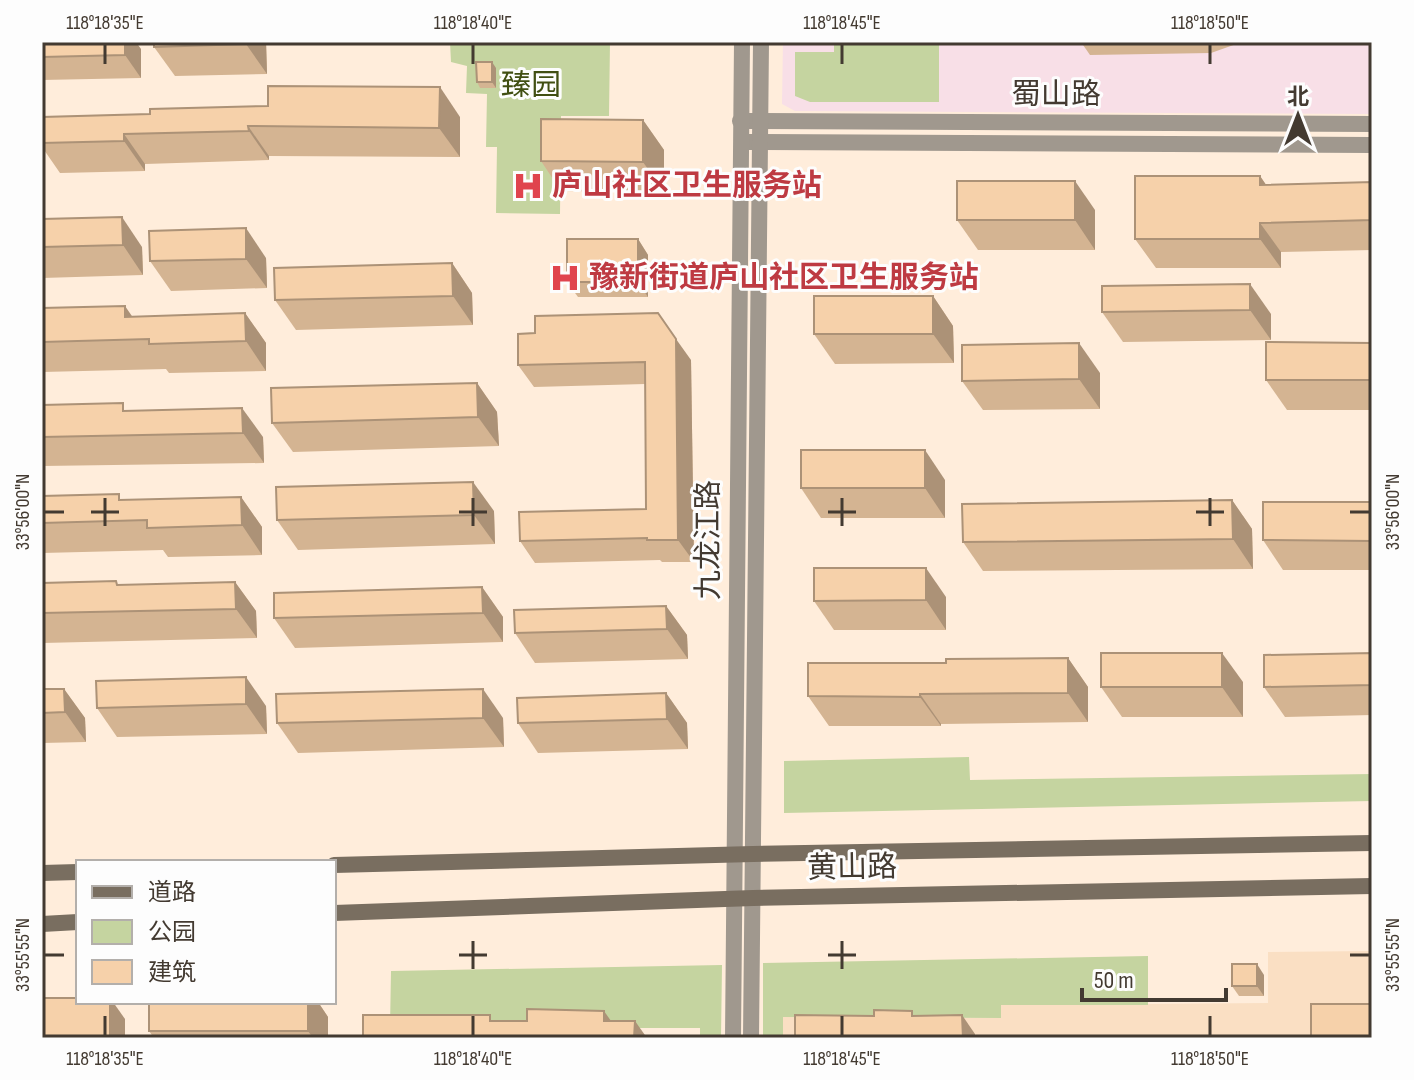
<svg xmlns="http://www.w3.org/2000/svg" width="1414" height="1080" font-family="'Sofia Sans Condensed','Noto Sans SC',sans-serif">
	<style>
		.built { fill: #fadfc3 }
		.education { fill: #f8dfe7 }
		.green { fill: #c5d4a0 }
		.lines { fill: none; stroke-linecap: round; stroke-linejoin: round }
		.minor { stroke: #a0988e; stroke-width: 16 }
		.tertiary { stroke: #a0988e; stroke-width: 16 }
		.secondary { stroke: #796e60; stroke-width: 16 }
		.wall { fill: #d4b492 }
		.shaded-wall { fill: #ac9277 }
		.building { fill: #f6d1aa; stroke: #ac9277; stroke-width: 2 }
		.ticks { fill: none; stroke: #433a31; stroke-width: 3 }
		.labels { text-anchor: middle; dominant-baseline: central; stroke-width: 6; stroke-linejoin: round; paint-order: stroke }
		.park-label { font-size: 30px; fill: #414f13; stroke: #fdfdfd }
		.street-label { font-size: 30px; fill: #433a31; stroke: #fdfdfd }
		.health-label { font-size: 30px; font-weight: bold; fill: #be3a42; stroke: #fdfdfd; text-anchor: start }
		.neatline { fill: none; stroke: #433a31; stroke-width: 3 }
		.ticks-label { font-size: 20px; text-anchor: middle; fill: #433a31 }
	</style>
	<rect width="100%" height="100%" fill="#ffeddb"/>
	<polygon class="built" points="1372,951 1372,1038 783,1038 783,1017 1000,1018 1001,1005 1268,1003 1268,952"/>
	<polygon class="education" points="783,42 1372,42 1372,114 795,111 782,104"/>
	<g class="green">
		<polygon points="450,42 610,42 609,116 561,116 560,214 496,213 497,147 486,147 487,94 466,93 467,66 451,62"/>
		<polygon points="834,42 939,42 939,102 810,102 795,96 795,52 834,52"/>
		<polygon points="969,757 970,780 1372,774 1372,801 784,813 784,761"/>
		<polygon points="1148,956 1148,1005 1001,1005 1001,1018 783,1017 783,1038 763,1038 763,963"/>
		<polygon points="722,965 721,1038 700,1038 700,1028 390,1028 391,971"/>
	</g>
	<g class="lines">
		<g class="minor">
			<polyline points="740,121 1372,124"/>
			<polyline points="746,142 1372,145"/>
		</g>
		<g class="tertiary">
			<polyline points="733,1038 742,42"/>
			<polyline points="751,1038 761,42"/>
		</g>
		<g class="secondary">
			<polyline points="334,865 753,854 1372,843"/>
			<polyline points="42,873 78,872"/>
			<polyline points="334,913 753,898 1372,886"/>
			<polyline points="42,924 78,922"/>
		</g>
	</g>
	<g class="wall">
		<polygon points="42,42 141,49 141,78 42,80"/>
		<polygon points="266,42 267,74 175,76 154,47"/>
		<polygon points="799,42 822,42 822,44 800,44"/>
		<polygon points="1081,42 1242,42 1211,53 1090,55"/>
		<polygon points="496,68 496,88 480,88 477,82"/>
		<polygon points="150,114 460,117 460,157 269,156 269,160 145,164 145,171 60,173 42,147 42,117"/>
		<polygon points="643,120 664,150 664,192 561,191 541,161"/>
		<polygon points="1260,176 1266,185 1372,182 1372,250 1281,252 1281,268 1156,268 1135,239"/>
		<polygon points="1095,210 1095,250 978,250 957,220"/>
		<polygon points="42,219 142,247 143,275 42,278"/>
		<polygon points="638,239 648,255 648,297 578,297 567,282"/>
		<polygon points="266,258 267,288 171,291 150,261"/>
		<polygon points="452,263 472,293 473,325 296,330 275,300"/>
		<polygon points="1102,286 1271,314 1271,340 1123,342 1102,312"/>
		<polygon points="933,296 953,326 954,363 835,364 814,334"/>
		<polygon points="42,308 132,317 245,313 266,343 266,371 169,373 166,369 42,372"/>
		<polygon points="1372,343 1372,410 1287,410 1266,380"/>
		<polygon points="691,360 694,562 662,562 660,560 535,563 520,541 646,509 645,384 534,387 518,365"/>
		<polygon points="1100,373 1100,409 983,410 962,381"/>
		<polygon points="477,383 497,412 499,446 293,452 272,423"/>
		<polygon points="42,405 128,411 263,437 264,463 42,466"/>
		<polygon points="945,480 945,518 821,518 801,488"/>
		<polygon points="42,496 123,500 241,497 262,527 262,555 168,557 163,550 42,553"/>
		<polygon points="1232,500 1252,529 1253,569 983,571 963,542"/>
		<polygon points="1372,502 1372,570 1283,570 1263,540"/>
		<polygon points="494,511 495,544 298,550 277,520"/>
		<polygon points="235,582 256,611 257,638 42,643 42,583 119,585"/>
		<polygon points="482,587 503,617 503,642 295,648 274,618"/>
		<polygon points="946,597 946,630 834,630 814,601"/>
		<polygon points="666,606 687,635 688,659 535,663 515,633"/>
		<polygon points="1372,653 1372,715 1285,717 1264,687"/>
		<polygon points="1068,658 1088,687 1088,722 941,724 941,726 829,726 808,696 946,663"/>
		<polygon points="96,681 266,706 267,734 117,737 97,708"/>
		<polygon points="1243,682 1243,717 1122,717 1101,687"/>
		<polygon points="42,689 64,689 85,718 86,742 42,743"/>
		<polygon points="666,693 687,723 688,749 538,753 518,723"/>
		<polygon points="276,694 503,718 504,747 298,753 277,723"/>
		<polygon points="1264,975 1264,996 1239,996 1232,986"/>
		<polygon points="149,1002 318,1002 328,1017 328,1038 154,1038 149,1031"/>
	</g>
	<g class="shaded-wall">
		<polygon points="125,42 136,42 141,49 141,78 125,55"/>
		<polygon points="246,42 266,42 267,74 246,44"/>
		<polygon points="492,62 496,68 496,88 492,82"/>
		<polygon points="440,87 460,117 460,157 439,128"/>
		<polygon points="643,120 664,150 664,192 643,162"/>
		<polygon points="248,126 269,156 269,160 249,131"/>
		<polygon points="124,134 145,164 145,171 124,141"/>
		<polygon points="1260,176 1280,205 1260,185"/>
		<polygon points="1075,181 1095,210 1095,250 1075,220"/>
		<polygon points="122,217 142,247 143,275 123,245"/>
		<polygon points="1260,223 1281,252 1281,268 1260,239"/>
		<polygon points="246,228 266,258 267,288 246,259"/>
		<polygon points="638,239 648,255 648,297 638,282"/>
		<polygon points="452,263 472,293 473,325 453,296"/>
		<polygon points="1250,284 1271,314 1271,340 1250,310"/>
		<polygon points="933,296 953,326 954,363 933,334"/>
		<polygon points="125,306 145,335 125,317"/>
		<polygon points="245,313 266,343 266,371 246,341"/>
		<polygon points="676,339 691,360 694,562 678,540"/>
		<polygon points="1079,343 1100,373 1100,409 1079,379"/>
		<polygon points="477,383 497,412 499,446 478,417"/>
		<polygon points="242,408 263,437 264,463 243,433"/>
		<polygon points="925,450 945,480 945,518 925,488"/>
		<polygon points="473,482 494,511 495,544 474,515"/>
		<polygon points="241,497 262,527 262,555 242,525"/>
		<polygon points="1232,500 1252,529 1253,569 1233,539"/>
		<polygon points="926,568 946,597 946,630 926,600"/>
		<polygon points="235,582 256,611 257,638 236,609"/>
		<polygon points="482,587 503,617 503,642 483,613"/>
		<polygon points="666,606 687,635 688,659 667,629"/>
		<polygon points="1222,653 1243,682 1243,717 1222,687"/>
		<polygon points="1068,658 1088,687 1088,722 1068,693"/>
		<polygon points="246,677 266,706 267,734 246,704"/>
		<polygon points="64,689 85,718 86,742 65,712"/>
		<polygon points="483,689 503,718 504,747 483,718"/>
		<polygon points="666,693 687,723 688,749 667,719"/>
		<polygon points="920,694 941,724 941,726 920,697"/>
		<polygon points="1257,964 1264,975 1264,996 1257,986"/>
		<polygon points="110,1002 113,1002 125,1019 125,1038 110,1038"/>
		<polygon points="308,1002 318,1002 328,1017 328,1038 313,1038 308,1031"/>
		<polygon points="604,1011 623,1038 604,1021"/>
		<polygon points="962,1015 975,1034 975,1038 963,1038"/>
		<polygon points="635,1021 647,1038 634,1038"/>
	</g>
	<g class="building">
		<polygon points="42,42 125,42 125,55 42,57"/>
		<polygon points="154,42 246,42 246,44 154,47"/>
		<polygon points="476,62 492,62 492,82 477,82"/>
		<polygon points="268,86 440,87 439,128 248,126 249,131 124,134 124,141 42,143 42,117 150,114 150,109 268,106"/>
		<polygon points="541,119 643,120 643,162 541,161"/>
		<polygon points="1135,176 1260,176 1260,185 1372,182 1372,220 1260,223 1260,239 1135,239"/>
		<rect x="957" y="181" width="118" height="39"/>
		<polygon points="122,217 123,245 42,247 42,219"/>
		<polygon points="246,228 246,259 150,261 149,231"/>
		<rect x="567" y="239" width="71" height="43"/>
		<polygon points="452,263 453,296 275,300 274,268"/>
		<polygon points="1250,284 1250,310 1102,312 1102,286"/>
		<rect x="814" y="296" width="119" height="38"/>
		<polygon points="125,306 125,317 245,313 246,341 149,344 149,339 42,342 42,308"/>
		<polygon points="658,313 676,339 678,540 647,540 647,538 520,541 519,512 646,509 645,362 518,365 518,334 535,333 535,316"/>
		<polygon points="1266,342 1372,343 1372,380 1266,380"/>
		<polygon points="1079,343 1079,379 962,381 962,345"/>
		<polygon points="477,383 478,417 272,423 271,388"/>
		<polygon points="123,403 123,411 242,408 243,433 42,437 42,405"/>
		<rect x="801" y="450" width="124" height="38"/>
		<polygon points="473,482 474,515 277,520 276,487"/>
		<polygon points="119,494 119,500 241,497 242,525 147,528 147,520 42,523 42,496"/>
		<polygon points="1232,500 1233,539 963,542 962,504"/>
		<polygon points="1263,502 1372,502 1372,541 1263,540"/>
		<polygon points="814,568 926,568 926,600 814,601"/>
		<polygon points="116,581 117,585 235,582 236,609 42,613 42,583"/>
		<polygon points="482,587 483,613 274,618 274,593"/>
		<polygon points="666,606 667,629 515,633 514,610"/>
		<rect x="1101" y="653" width="121" height="34"/>
		<polygon points="1372,653 1372,685 1264,687 1264,655"/>
		<polygon points="1068,658 1068,693 920,694 920,697 808,696 808,663 946,663 946,659"/>
		<polygon points="246,677 246,704 97,708 96,681"/>
		<polygon points="42,689 64,689 65,712 42,713"/>
		<polygon points="483,689 483,718 277,723 276,694"/>
		<polygon points="666,693 667,719 518,723 517,698"/>
		<rect x="1232" y="964" width="25" height="22"/>
		<polygon points="42,998 78,998 78,1002 110,1002 110,1038 42,1038"/>
		<rect x="149" y="1002" width="159" height="29"/>
		<rect x="1311" y="1004" width="61" height="34"/>
		<polygon points="527,1009 604,1011 604,1021 635,1021 634,1038 363,1038 363,1015 490,1015 490,1021 527,1021"/>
		<polygon points="874,1010 912,1011 912,1016 962,1015 963,1038 795,1038 795,1015 874,1016"/>
	</g>
	<path class="ticks" d="M105,44V64M473,44V64M842,44V64M1210,44V64M105,498V526M473,498V526M842,498V526M1210,498V526M44,512H64M91,512H119M459,512H487M828,512H856M1196,512H1224M1350,512H1370M473,941V969M842,941V969M44,955H64M459,955H487M828,955H856M1350,955H1370M105,1016V1036M473,1016V1036M842,1016V1036M1210,1016V1036"/>
	<defs>
		<g id="hospital-bare" transform="scale(2.4)"><path d="M-5-5h3v3.5h4V-5h3V5h-3V1.5h-4V5h-3Z" fill="#e0444e" stroke="#fdfdfd" stroke-width="2.5" paint-order="stroke"/></g>
	</defs>
	<g fill-rule="evenodd">
		<use href="#hospital-bare" x="528" y="186"/>
		<use href="#hospital-bare" x="565" y="278"/>
	</g>
	<g class="labels">
		<g class="park-label">
			<text x="531" y="86">臻园</text>
		</g>
		<g class="street-label">
			<text x="1056" y="95">蜀山路</text>
			<text transform="translate(709 540) rotate(-90)">九龙江路</text>
			<text transform="translate(852 868) rotate(-1)">黄山路</text>
		</g>
		<g class="health-label">
			<text x="552" y="186">庐山社区卫生服务站</text>
			<text x="589" y="278">豫新街道庐山社区卫生服务站</text>
		</g>
	</g>
	<rect width="1414" height="1080" fill="none" stroke="#fdfdfd" stroke-width="88"/>
	<rect x="76" y="860" width="260" height="144" fill="#fdfdfd" stroke="#b3afab" stroke-width="2"/>
	<rect x="92" y="886" width="40" height="12" fill="#796e60" stroke="#b3afab" stroke-width="2"/>
	<text x="148" y="900" font-size="24" fill="#433a31">道路</text>
	<rect x="92" y="920" width="40" height="24" fill="#c5d4a0" stroke="#b3afab" stroke-width="2"/>
	<text x="148" y="940" font-size="24" fill="#433a31">公园</text>
	<rect x="92" y="960" width="40" height="24" fill="#f6d1aa" stroke="#b3afab" stroke-width="2"/>
	<text x="148" y="980" font-size="24" fill="#433a31">建筑</text>
	<g transform="translate(1298 116)" stroke="#fdfdfd" stroke-width="6" paint-order="stroke">
	<path d="M0-6L14 30L0 20L-14 30Z" fill="#433a31"/>
	<text y="-12" font-size="22" font-weight="bold" text-anchor="middle" fill="#433a31">北</text>
	</g>
	<path d="M1082 988v12h144v-12" fill="none" stroke="#433a31" stroke-width="4"/>
	<text x="1094" y="988" font-size="24" fill="#433a31" stroke="#fdfdfd" stroke-width="6" paint-order="stroke">50 m</text>
	<rect x="44" y="44" width="1326" height="992" class="neatline"/>
	<g class="ticks-label">
		<text x="105" y="29">118°18'35"E</text>
		<text x="473" y="29">118°18'40"E</text>
		<text x="842" y="29">118°18'45"E</text>
		<text x="1210" y="29">118°18'50"E</text>
		<text transform="translate(22 512) rotate(-90)" y="7">33°56'00"N</text>
		<text transform="translate(1392 512) rotate(-90)" y="7">33°56'00"N</text>
		<text transform="translate(22 955) rotate(-90)" y="7">33°55'55"N</text>
		<text transform="translate(1392 955) rotate(-90)" y="7">33°55'55"N</text>
		<text x="105" y="1065">118°18'35"E</text>
		<text x="473" y="1065">118°18'40"E</text>
		<text x="842" y="1065">118°18'45"E</text>
		<text x="1210" y="1065">118°18'50"E</text>
	</g>
</svg>
